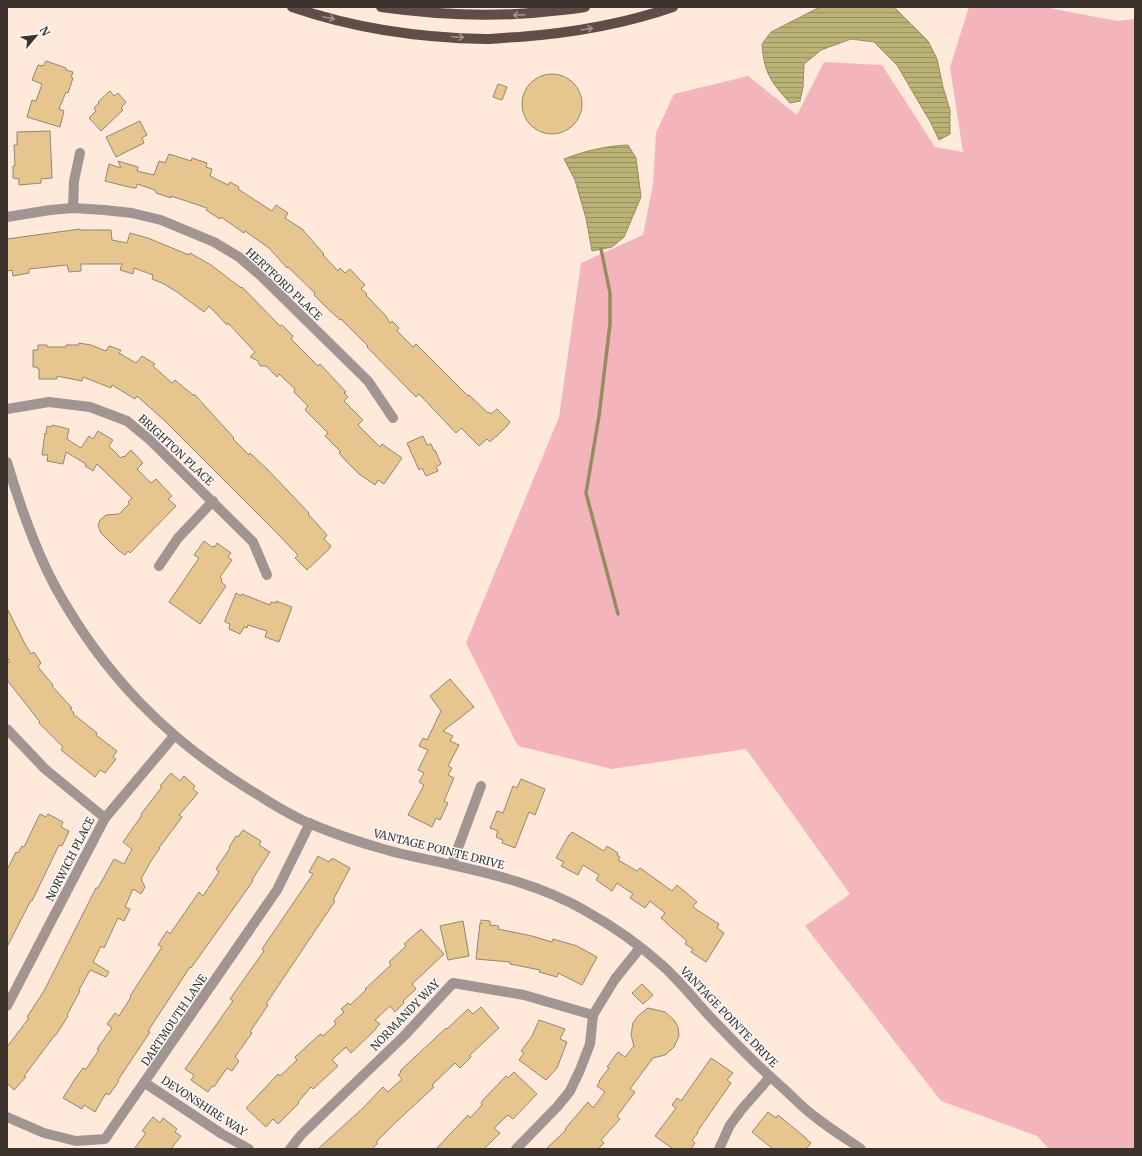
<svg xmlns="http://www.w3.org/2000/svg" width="1142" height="1156" font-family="Merriweather,serif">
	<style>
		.grass { fill: #f3b5bb }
		.water { fill: url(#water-rules); stroke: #958d60 }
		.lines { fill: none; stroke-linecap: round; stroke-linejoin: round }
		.stream { stroke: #958d60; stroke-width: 3.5 }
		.building { fill: #e7c58f; stroke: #958670 }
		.minor { stroke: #a19491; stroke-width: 10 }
		.major { stroke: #614c46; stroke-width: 10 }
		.oneway { stroke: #9f928e }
		.labels { text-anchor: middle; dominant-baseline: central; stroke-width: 3; stroke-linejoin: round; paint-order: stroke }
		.street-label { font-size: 11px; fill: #3d332d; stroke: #fbfbfb }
	</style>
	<defs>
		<pattern id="water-rules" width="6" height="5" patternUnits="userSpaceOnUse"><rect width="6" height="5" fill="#bbb376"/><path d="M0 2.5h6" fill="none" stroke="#999261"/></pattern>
	</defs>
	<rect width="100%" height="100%" fill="#fee9db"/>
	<polygon class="grass" points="969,7 1044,7 1117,21 1135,19 1135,1149 1049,1149 1037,1136 941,1101 805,926 850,894 746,749 612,769 518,746 466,643 559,417 581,263 643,235 653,184 656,133 674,94 748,76 797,115 824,62 882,65 935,147 963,152 950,67"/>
	<g class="water">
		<path d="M820,7H894L928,41L937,59L943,87L950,110V134L939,140L931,123L897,65L874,42L851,39L821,50L804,64L803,87L800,101L790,103C771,82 764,73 762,44L771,32Z"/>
		<path d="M628,145L636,158L641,197L624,237L612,247L592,251L586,218L575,180L564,159C585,151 605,146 628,145Z"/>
	</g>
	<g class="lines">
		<polyline class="stream" points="601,249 610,293 610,324 599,416 586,493 618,614"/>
	</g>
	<g class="building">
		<polygon points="46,61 66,68 66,70 73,72 71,77 73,78 68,93 66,92 59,109 64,111 60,127 27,117 32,100 36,101 42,84 32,80 38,65 43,66"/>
		<circle cx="552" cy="104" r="30"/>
		<polygon points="498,84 507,87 502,100 493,97"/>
		<polygon points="110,91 114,96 118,93 126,102 121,108 123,110 101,131 89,118 96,111 94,108 99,103 98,102"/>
		<polygon points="140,121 147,135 142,138 144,143 116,157 106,137"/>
		<polygon points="50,131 52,178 41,179 41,183 19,185 19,179 13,178 13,166 15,166 14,145 17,145 17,132"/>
		<polygon points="169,154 191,161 192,158 207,163 206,167 212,169 210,176 228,185 230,182 239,187 238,189 272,211 276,205 288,213 285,218 302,229 324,254 323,255 338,271 340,268 345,273 350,269 365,285 361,289 367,294 366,295 386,316 390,323 392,321 399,328 397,331 413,347 416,344 468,396 469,395 488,413 489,412 491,414 497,409 510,422 507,426 496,437 495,437 490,442 487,439 479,446 461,428 456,433 419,394 416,397 367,347 368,346 341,319 340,320 325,306 314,295 315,293 288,267 287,268 269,248 245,231 244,233 221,217 220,219 206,210 207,208 171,196 171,198 156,193 155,190 137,184 136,188 133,188 105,181 109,164 121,168 118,161 138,167 137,171 154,175 159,161 165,163"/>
		<polygon points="80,229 80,230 111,230 112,240 127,243 130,233 148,238 189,255 190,253 211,265 241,288 242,287 280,326 282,325 293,336 291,339 318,366 320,364 346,392 344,393 348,397 344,401 363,420 358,425 380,447 382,444 402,458 384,484 378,480 375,485 359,474 345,460 339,453 341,452 325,436 328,433 305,410 308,406 294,392 295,389 279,374 277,377 266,366 260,366 258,361 250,357 255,352 228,323 227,325 209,306 204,312 177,292 164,284 152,279 153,275 134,268 133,274 120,270 122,264 81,264 81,271 69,272 67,265 29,269 29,273 13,276 12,270 7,271 7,239"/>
		<polygon points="79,343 91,345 106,351 109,346 121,350 119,353 136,363 142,356 155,364 153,366 172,383 175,380 193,395 195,395 234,438 233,439 249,455 250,453 268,470 309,513 308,514 327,535 324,539 331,546 328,550 307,570 295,558 298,555 270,526 165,421 137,396 135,399 112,385 111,388 83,377 82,381 57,376 57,379 39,379 39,369 38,369 37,367 33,367 33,350 38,350 38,345 47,345 47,347 66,347 66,345 78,345"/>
		<polygon points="52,425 69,429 67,439 81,448 89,436 93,439 98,431 113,440 109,446 121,458 123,456 124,457 131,450 143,463 137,469 151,483 156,479 172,496 168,499 176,506 130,553 128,551 125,555 118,550 101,533 98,525 100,520 106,515 119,514 129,504 128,502 132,498 97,464 93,471 85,466 86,464 66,452 63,464 47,461 48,455 42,455 45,433 46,434 47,426 51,427"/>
		<polygon points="423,436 427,445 431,444 434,451 435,450 441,464 436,467 438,471 426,476 422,468 419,470 407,443"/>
		<polygon points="204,541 212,547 213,546 215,547 217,543 231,553 228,557 232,560 220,577 222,579 221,582 226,586 200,624 169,602 199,558 194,555"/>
		<polygon points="236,593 241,596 242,594 270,605 271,602 276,603 276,601 292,607 279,642 265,637 267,631 248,625 247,628 244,627 240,634 229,629 230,624 225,622 225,620"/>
		<polygon points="7,608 25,644 31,654 34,652 41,663 38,667 53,685 52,686 72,708 70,709 74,713 73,714 97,733 96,735 117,751 113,757 116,759 105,773 100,770 95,777 61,750 63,747 39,723 40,722 7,680 7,663 10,662 7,657"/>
		<polygon points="450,679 474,707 443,731 453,736 450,741 459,745 448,766 452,768 448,775 454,778 444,801 448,803 440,820 436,818 432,827 408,815 424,785 419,782 424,773 418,770 428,750 419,746 423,738 427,740 441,711 430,696"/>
		<polygon points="171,773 180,781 184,776 195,786 193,789 198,793 179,815 182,817 159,848 160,848 151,861 141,879 145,887 141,894 133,889 125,907 130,909 124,921 118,918 104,948 101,946 93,962 109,972 106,977 90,970 79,990 80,991 67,1015 68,1016 56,1035 55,1035 24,1076 26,1077 14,1090 7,1083 7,1047 29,1018 27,1017 44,991 96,888 98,888 114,859 124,864 132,849 123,842 142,815 141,814 162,787 160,786"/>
		<polygon points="521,779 545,789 535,815 529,812 515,848 502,843 503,840 496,837 498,831 490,828 497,811 503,813 513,786 517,788"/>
		<polygon points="40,814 46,817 48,814 63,822 61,827 69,831 62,846 59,845 32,901 31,900 7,947 7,870 16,852 18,853 22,846 24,847"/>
		<polygon points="243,830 261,841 259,845 270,852 252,880 253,881 191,968 190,967 148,1031 150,1032 118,1080 119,1081 109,1095 106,1093 95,1112 84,1105 82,1109 63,1098 75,1079 83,1068 86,1069 99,1050 97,1049 112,1028 107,1024 115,1013 119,1016 131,997 130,996 162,947 158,945 167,931 170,934 199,892 203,896 219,872 216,869 230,848 229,847 236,836 238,837"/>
		<polygon points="572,832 604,851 607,846 618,853 617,855 620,857 618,860 637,871 640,868 672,891 677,885 697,902 693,906 694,908 719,924 717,928 724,933 706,962 691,952 693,949 685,944 687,941 666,923 666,922 661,918 665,913 650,901 645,908 630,898 633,894 617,883 612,891 596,880 599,875 583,865 578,875 561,866 564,862 556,858 569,835 570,835"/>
		<polygon points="318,856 329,862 331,859 334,859 350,868 333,900 335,901 266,1004 268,1005 250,1032 252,1033 235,1057 239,1061 232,1071 227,1068 214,1087 212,1086 208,1092 191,1080 194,1075 185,1069 233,1001 230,999 264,951 262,949 313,874 309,872"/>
		<polygon points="481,920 490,921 490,925 499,926 498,929 532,936 552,942 553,939 577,946 597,957 582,985 558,973 557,977 539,972 540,970 510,964 510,962 476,959 480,923 481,924"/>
		<polygon points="463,921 469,956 448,960 440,926"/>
		<polygon points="421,929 444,954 412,984 416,989 403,1001 404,1003 395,1012 390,1006 375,1020 380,1024 376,1028 376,1029 351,1053 346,1047 332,1060 338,1066 313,1089 311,1087 298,1102 299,1103 278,1124 273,1119 266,1127 246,1108 278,1074 280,1076 297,1060 295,1057 318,1036 321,1034 323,1036 336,1024 334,1021 344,1012 341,1009 348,1003 350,1005 366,990 365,989 391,965 389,962 406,946 404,944"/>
		<polygon points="642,984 653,995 643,1004 632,993"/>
		<polygon points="481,1007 499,1028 470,1055 471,1057 460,1068 455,1063 432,1085 434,1087 395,1123 377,1141 377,1144 372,1149 318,1149 363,1108 383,1087 388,1092 402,1079 398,1075 401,1072 400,1071 446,1028 447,1029 468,1009 473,1014"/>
		<polygon points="648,1008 665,1012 674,1020 678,1027 679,1036 674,1047 665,1055 653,1058 630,1089 635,1092 617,1116 620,1119 601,1140 604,1143 598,1149 546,1149 566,1130 565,1129 588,1102 593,1108 605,1092 597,1086 600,1082 599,1081 609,1068 607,1067 618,1052 625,1057 634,1046 631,1035 633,1023 638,1016"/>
		<polygon points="539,1020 565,1029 560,1039 567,1042 557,1068 546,1080 519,1060 524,1053 521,1051 532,1036"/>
		<polygon points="711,1058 733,1073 727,1080 731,1083 697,1132 698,1133 692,1140 695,1143 691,1149 673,1149 655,1136 676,1108 672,1105 677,1098 681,1101"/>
		<polygon points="514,1072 537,1094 513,1119 508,1115 494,1128 500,1133 484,1149 436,1149 468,1115 470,1118 482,1105 481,1103 483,1100 506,1076 508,1078"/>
		<polygon points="768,1112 776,1118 778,1115 806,1138 806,1139 811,1143 806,1149 773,1149 752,1132"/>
		<polygon points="153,1117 160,1123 163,1118 177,1129 175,1132 181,1136 171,1149 134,1149 146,1133 142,1131"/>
	</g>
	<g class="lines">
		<g class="minor">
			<polyline points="73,208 74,181 80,153"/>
			<polyline points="7,217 50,210 73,208 104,210 132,213 161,220 214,242 239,257 260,275 368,381 393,418"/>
			<polyline points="7,409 49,402 90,407 127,421 150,440 253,542 267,575"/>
			<path d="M7,462C20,506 35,550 57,590C105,676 167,739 250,790C270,802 289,815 311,824C335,834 361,843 387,850C407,856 428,859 448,864C494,874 542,886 584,910C611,925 640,945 663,966C683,984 699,1006 718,1025C739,1047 761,1069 784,1089C794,1098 803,1108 814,1116C829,1128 845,1138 861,1149"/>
			<polyline points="159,566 178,538 213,501"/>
			<polyline points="7,729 45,769 105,818"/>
			<polyline points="452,864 481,786"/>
			<polyline points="7,1006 105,818 174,736"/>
			<polyline points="145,1083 222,1134 249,1149"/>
			<polyline points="7,1117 44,1133 76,1141 105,1139 277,890 310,823"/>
			<polyline points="290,1149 301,1135 404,1036 453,983 524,995 593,1015"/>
			<polyline points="516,1149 557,1107 570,1091 580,1070 590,1044 593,1015 615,979 640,948"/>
			<polyline points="719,1149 730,1125 742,1109 770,1077"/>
		</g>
		<g class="major">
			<path d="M292,7C353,28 421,38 486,39C497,39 508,37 519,37C571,33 624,24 673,7"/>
			<path d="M381,7C438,15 494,18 552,11C563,10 574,9 585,7"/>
		</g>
	</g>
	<defs><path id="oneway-shaft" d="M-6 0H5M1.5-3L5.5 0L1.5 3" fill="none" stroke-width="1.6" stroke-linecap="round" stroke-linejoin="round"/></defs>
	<g class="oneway">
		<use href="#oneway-shaft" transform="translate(519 15) rotate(178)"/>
		<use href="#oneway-shaft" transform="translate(329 18) rotate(12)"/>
		<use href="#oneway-shaft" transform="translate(587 29) rotate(-9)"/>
		<use href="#oneway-shaft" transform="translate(458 37) rotate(3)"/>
	</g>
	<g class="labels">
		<g class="street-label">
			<text transform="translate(284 284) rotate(43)">HERTFORD PLACE</text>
			<text transform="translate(176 450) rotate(43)">BRIGHTON PLACE</text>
			<text transform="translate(439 849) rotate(14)">VANTAGE POINTE DRIVE</text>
			<text transform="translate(70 859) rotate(-63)">NORWICH PLACE</text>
			<text transform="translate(405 1015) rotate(-46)">NORMANDY WAY</text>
			<text transform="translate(729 1017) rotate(46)">VANTAGE POINTE DRIVE</text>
			<text transform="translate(174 1020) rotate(-56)">DARTMOUTH LANE</text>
			<text transform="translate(204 1106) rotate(33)">DEVONSHIRE WAY</text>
		</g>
	</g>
	<rect width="1142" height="1156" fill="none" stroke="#3d332d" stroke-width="16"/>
	<g transform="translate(36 36) rotate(62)" stroke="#fbfbfb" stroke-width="3" paint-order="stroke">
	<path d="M0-3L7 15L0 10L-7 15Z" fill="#3d332d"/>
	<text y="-6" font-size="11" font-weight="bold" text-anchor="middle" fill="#3d332d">N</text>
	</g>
</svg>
